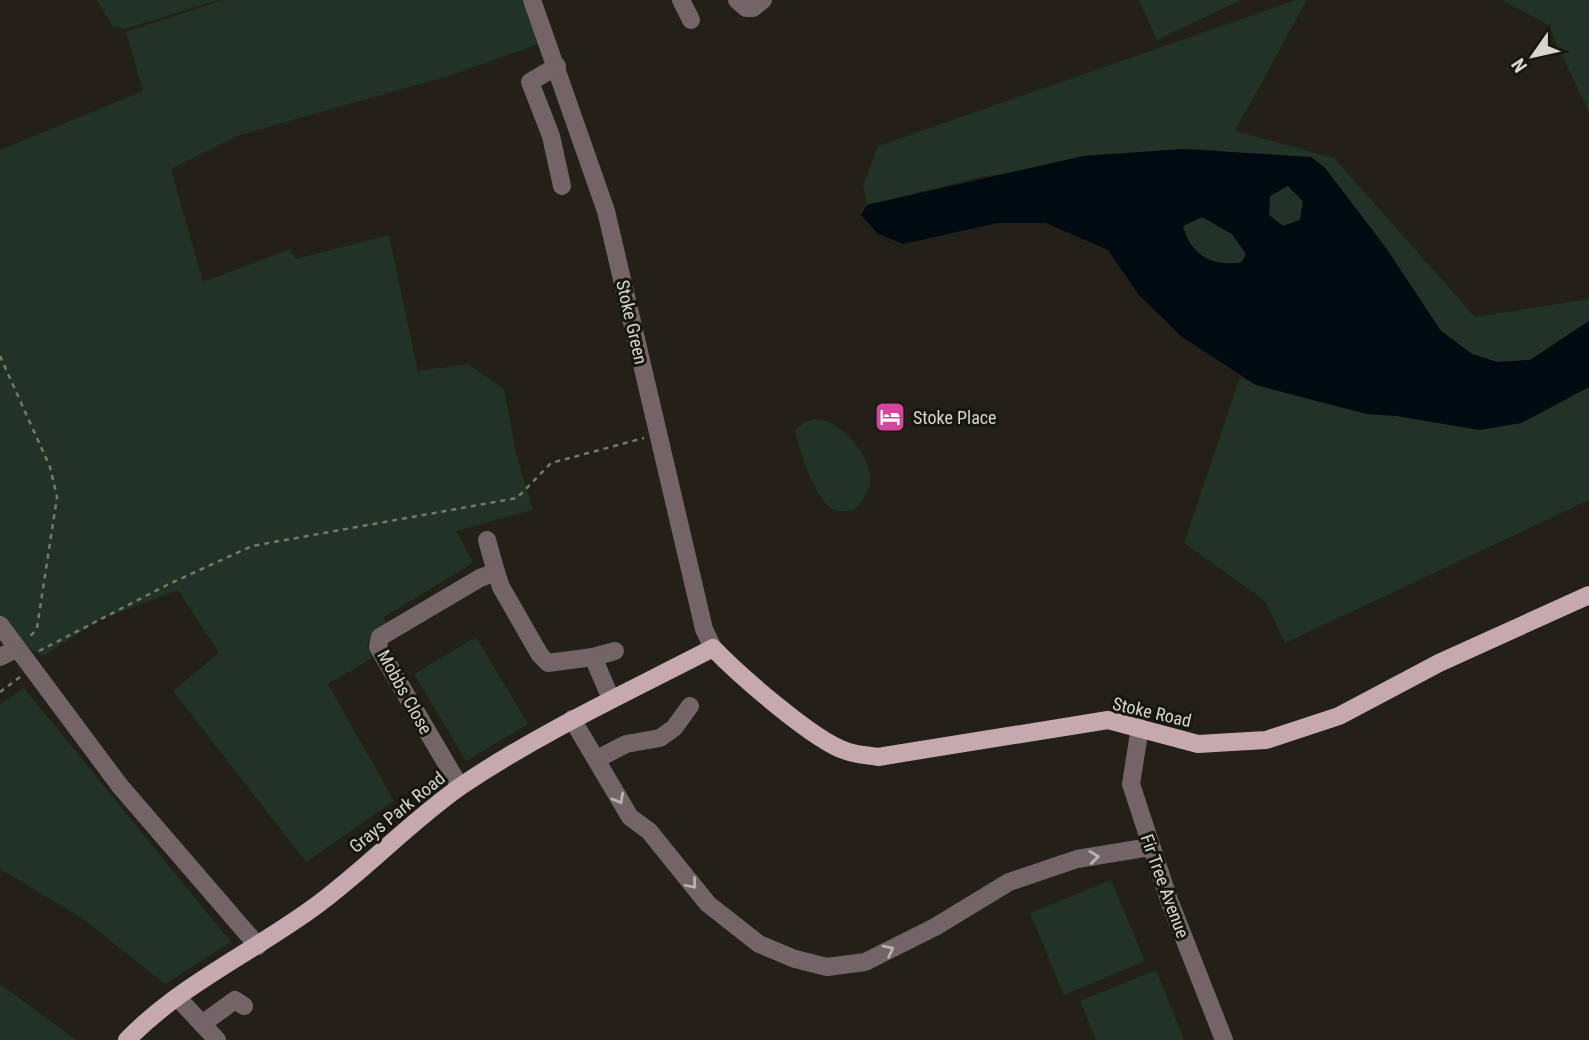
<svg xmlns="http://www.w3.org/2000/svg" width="1589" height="1040" font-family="'Roboto Condensed',sans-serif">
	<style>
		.green { fill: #213226 }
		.water { fill: #000a11; fill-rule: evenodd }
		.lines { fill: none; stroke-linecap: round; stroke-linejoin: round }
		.path { stroke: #77766f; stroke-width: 2.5; stroke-dasharray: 5 5; stroke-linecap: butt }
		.minor { stroke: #726467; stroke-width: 18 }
		.major { stroke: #c6a8af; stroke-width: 18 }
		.oneway { stroke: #b8b3b0 }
		.labels { text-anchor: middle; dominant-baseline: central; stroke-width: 6; stroke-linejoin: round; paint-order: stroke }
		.street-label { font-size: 18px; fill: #d6d5d0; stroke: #18170f }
		.poi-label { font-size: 18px; fill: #d6d5d0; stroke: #18170f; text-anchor: start }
	</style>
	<rect width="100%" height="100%" fill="#222018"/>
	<g class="green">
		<polygon points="97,0 218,0 125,29 112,26"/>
		<polygon points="223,0 522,0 539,44 448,76 240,135 171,169 203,282 290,249 296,259 389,235 418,371 468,364 504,389 516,453 533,510 456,531 473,563 384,617 386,625 367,645 372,658 328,684 394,801 306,862 173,691 219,653 178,590 100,620 43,656 12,638 0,618 0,150 143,91 126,32"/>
		<polygon points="1139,0 1241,0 1157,40"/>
		<polygon points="1296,0 1307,0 1235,131 1334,158 1475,317 1589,299 1589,321 1530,360 1497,362 1472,354 1441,331 1386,248 1325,168 1215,150 1182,149 981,177 867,205 863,186 878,146"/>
		<polygon points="1502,0 1589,0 1589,112 1547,24"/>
		<polygon points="1288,185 1303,201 1300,220 1283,226 1269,215 1270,196"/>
		<path d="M1202,217L1232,234L1246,254L1242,262C1213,268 1191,255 1183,226Z"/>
		<polygon points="1240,377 1256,385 1367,414 1521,423 1589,387 1589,500 1285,643 1265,601 1184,543"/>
		<path d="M814,419C840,419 866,450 870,475C873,488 863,500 854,510C847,511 840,513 833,509C815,501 799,449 795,430L803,423Z"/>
		<polygon points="476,637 528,724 466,761 414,674"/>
		<polygon points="24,688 231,942 165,984 83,919 0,869 0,704"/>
		<polygon points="1111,880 1145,961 1064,995 1030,913"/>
		<polygon points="1156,970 1184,1040 1096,1040 1080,1001"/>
		<polygon points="0,984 76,1040 0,1040"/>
	</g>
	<path class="water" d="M1182,149L1311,157L1325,168L1386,248L1441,331L1472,354L1497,362L1530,360L1589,321V387L1521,423L1479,430L1396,416L1367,414L1256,385L1182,337L1138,294L1108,250L1046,223H997L903,244L878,234L861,215L867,205L1083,156ZM1288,186L1303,201L1300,220L1283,226L1269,215L1270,196ZM1202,217L1232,234L1246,254L1242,262C1213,268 1190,255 1183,226Z"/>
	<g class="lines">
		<g class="path">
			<polyline points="0,356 50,467 57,497 37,628 30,637"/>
			<polyline points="39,651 167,585 252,546 517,498 551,463 644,438"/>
			<polyline points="0,692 20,677"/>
		</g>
		<g class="minor">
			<polyline points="532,0 606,211 704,629 713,648"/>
			<polyline points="681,0 691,20"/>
			<polyline points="737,0 746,8 753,8 763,0"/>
			<polyline points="557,66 530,82 551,136 562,186"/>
			<polyline points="487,540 496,572"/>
			<polyline points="0,625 120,786 258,946"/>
			<polyline points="0,657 16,649"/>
			<polyline points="593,657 615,651"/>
			<polyline points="572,719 630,817 649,831 708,904 759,944 795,959 827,967 865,962 935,927 1009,882 1077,859 1150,847"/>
			<polyline points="1140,727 1131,784 1169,900 1224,1040"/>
			<polyline points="597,759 626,744 660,738 674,728 690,706"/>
			<polyline points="460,787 378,647 380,637 480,578 496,572 501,587 540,655 548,663 593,657 611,699"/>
			<polyline points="177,997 217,1040"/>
			<polyline points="202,1024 235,1000 244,1006"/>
		</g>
		<path class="major" d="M127,1040C181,984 255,951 317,905C367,868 410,822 461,786C541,732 628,692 713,648C738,674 814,741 846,751C856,755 868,755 878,757L1108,720L1198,744L1266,740L1339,716L1439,663L1589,595"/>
	</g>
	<defs><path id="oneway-chevron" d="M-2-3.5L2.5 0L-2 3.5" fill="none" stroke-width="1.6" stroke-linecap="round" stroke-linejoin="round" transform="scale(1.75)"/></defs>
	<g class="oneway">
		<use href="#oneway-chevron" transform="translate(619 799) rotate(61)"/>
		<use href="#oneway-chevron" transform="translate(1094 857) rotate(-7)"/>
		<use href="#oneway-chevron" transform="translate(692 884) rotate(50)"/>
		<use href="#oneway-chevron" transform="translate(889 950) rotate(-27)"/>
	</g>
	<defs>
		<g id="hotel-square" transform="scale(1.575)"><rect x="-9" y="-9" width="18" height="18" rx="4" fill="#d1479c" stroke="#18170f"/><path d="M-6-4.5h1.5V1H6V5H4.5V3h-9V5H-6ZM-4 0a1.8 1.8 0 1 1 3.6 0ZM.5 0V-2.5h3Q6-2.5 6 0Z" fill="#fff"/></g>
	</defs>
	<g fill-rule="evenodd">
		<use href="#hotel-square" x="890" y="417"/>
	</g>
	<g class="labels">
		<g class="street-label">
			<text transform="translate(632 322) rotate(77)">Stoke Green</text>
			<text transform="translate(405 692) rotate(61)">Mobbs Close</text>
			<text transform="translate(1152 712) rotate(13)">Stoke Road</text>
			<text transform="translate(397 812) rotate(-39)">Grays Park Road</text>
			<text transform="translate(1165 886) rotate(70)">Fir Tree Avenue</text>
		</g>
		<g class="poi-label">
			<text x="913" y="417">Stoke Place</text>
		</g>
	</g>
	<g transform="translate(1533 56) rotate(236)" stroke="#18170f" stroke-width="5" paint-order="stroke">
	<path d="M0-5L12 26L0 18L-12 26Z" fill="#d6d5d0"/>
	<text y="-10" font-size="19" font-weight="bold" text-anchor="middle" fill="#d6d5d0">N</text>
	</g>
</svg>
